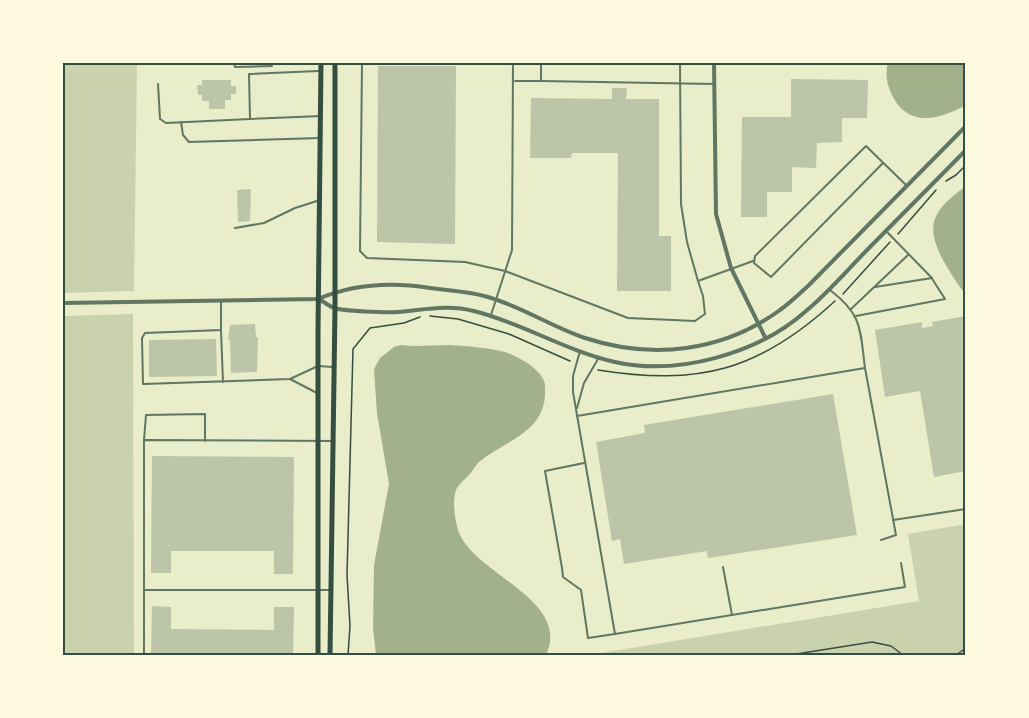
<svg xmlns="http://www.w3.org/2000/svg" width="1029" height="718" font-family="'Golos Text',sans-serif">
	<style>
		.green { fill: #cad2ad }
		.water { fill: #a3b18a }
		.building { fill: #bcc5a7 }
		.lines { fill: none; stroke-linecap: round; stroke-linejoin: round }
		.path { stroke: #344e41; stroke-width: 1.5 }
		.service { stroke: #617663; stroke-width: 2 }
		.minor { stroke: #617663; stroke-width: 4 }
		.secondary { stroke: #344e41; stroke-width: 5 }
		.neatline { fill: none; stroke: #344e41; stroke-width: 2 }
	</style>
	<rect width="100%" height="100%" fill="#e9edc9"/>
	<g class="green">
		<polygon points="63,63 137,63 134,291 63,293"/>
		<polygon points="133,314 134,655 63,655 63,316"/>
		<polygon points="966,524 966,655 589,655 919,601 908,534"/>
	</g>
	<g class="water">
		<path d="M888,63H966V105C939,120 908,128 892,95C887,85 885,74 888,63Z"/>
		<path d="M966,186V295C957,284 950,272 943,260C923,223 935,209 966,186Z"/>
		<path d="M401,345C417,347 434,345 450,345C468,346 488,348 505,352C517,356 535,366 542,377C546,383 545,388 545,394C544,433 504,441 479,462C475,466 472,472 468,476C464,480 458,485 456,490C452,502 455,519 458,530C472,574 572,599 546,655H376L373,628L374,565L389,484L377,413L374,369L380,358L394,347Z"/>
	</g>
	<g class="building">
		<polygon points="378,66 456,66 455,244 377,242"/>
		<polygon points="791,79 868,80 867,118 842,118 842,142 817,143 816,168 792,167 792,192 767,192 767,217 741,217 742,117 791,117"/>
		<polygon points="202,80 231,80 231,86 236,86 236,94 231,94 231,100 225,100 225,109 209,109 209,101 202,101 202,95 198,95 197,85 202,85"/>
		<polygon points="612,88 627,88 626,99 659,99 659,236 671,236 671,291 617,291 618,153 572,153 571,158 530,158 531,98 612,99"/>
		<polygon points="251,189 250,221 238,222 237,190"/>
		<polygon points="966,316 966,471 934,477 920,391 885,397 875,330 922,322 922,328 933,326 932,322"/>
		<polygon points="255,324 256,337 258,337 257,372 231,373 230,340 228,340 230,325"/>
		<polygon points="216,339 217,376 149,377 149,340"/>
		<polygon points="833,394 857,535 708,558 707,551 624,564 620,539 612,541 596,442 645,433 644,425"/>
		<polygon points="152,456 294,457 293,574 274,574 274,551 171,551 171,573 151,573"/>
		<polygon points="152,606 171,607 171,629 274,630 274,607 294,607 293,655 151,655"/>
	</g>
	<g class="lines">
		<g class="path">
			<polyline points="946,181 956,175 966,165"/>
			<polyline points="898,234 936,190"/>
			<polyline points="843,294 890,242"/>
			<polyline points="430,316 458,319 509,334 570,361"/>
			<path d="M598,370C699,386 759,371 835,301"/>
			<polyline points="348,655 350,626 347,575 353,349 370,328 404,323 420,317"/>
			<polyline points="790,655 872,642 891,646 903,655"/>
			<polyline points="956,655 966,648"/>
		</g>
		<g class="service">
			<polyline points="234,63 235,67 272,66"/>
			<polyline points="362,63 360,251 367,258 465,262 505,271 628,318 695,321 705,314 703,296 698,281 753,261"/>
			<polyline points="680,63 681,204 687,242 698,281"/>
			<polyline points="319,71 249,74 250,119 321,116"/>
			<polyline points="515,81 541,81 541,63"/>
			<polyline points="541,81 714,84"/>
			<polyline points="158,84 160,119 166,123 250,119"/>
			<polyline points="181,122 183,135 189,142 320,138"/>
			<polyline points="883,163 771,277 754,263 755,256 866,146 907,186"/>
			<polyline points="235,228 264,223 295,208 317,201"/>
			<polyline points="875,287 932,278"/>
			<path d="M830,290C863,315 860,330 865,368"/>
			<polyline points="221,300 221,330 145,333 142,338 143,384 290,379 318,366 333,367"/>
			<polyline points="851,309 908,255"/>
			<polyline points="491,315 512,250 513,63"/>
			<polyline points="856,316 945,299 931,277 887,232"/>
			<polyline points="221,331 223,382"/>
			<polyline points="580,351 573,376 573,392 615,634 905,587 901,563"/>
			<polyline points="290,379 317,393"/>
			<polyline points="577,408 584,383 598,359"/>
			<polyline points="577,416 865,368 896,535 881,540"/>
			<polyline points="144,440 146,415 205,414 205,441"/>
			<polyline points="584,463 545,471 562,568 563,577 581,590 588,638 615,634"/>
			<polyline points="893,520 966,509"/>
			<polyline points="723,567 732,615"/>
			<polyline points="145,590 331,590"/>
			<polyline points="144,655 144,440 333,441"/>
		</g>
		<g class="minor">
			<polyline points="714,63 716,214 731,268 765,337"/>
			<path d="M319,299C324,302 329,306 334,308C343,311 387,313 398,312C424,310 447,304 474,311C522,323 566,351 615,362C677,376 758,354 806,311C829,292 849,268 870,247C902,215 934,182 966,150"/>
			<path d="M63,303L318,299C353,284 393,282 430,288C453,291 476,292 497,300C527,310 555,328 585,338C652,360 723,352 780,310C790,303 799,294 808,286L966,126"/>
		</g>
		<g class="secondary">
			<polyline points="318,655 318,331 321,63"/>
			<polyline points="330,655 335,308 335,63"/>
		</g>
	</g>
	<rect width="1029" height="718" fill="none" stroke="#fefae0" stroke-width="129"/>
	<rect x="64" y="64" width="900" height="590" class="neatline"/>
</svg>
